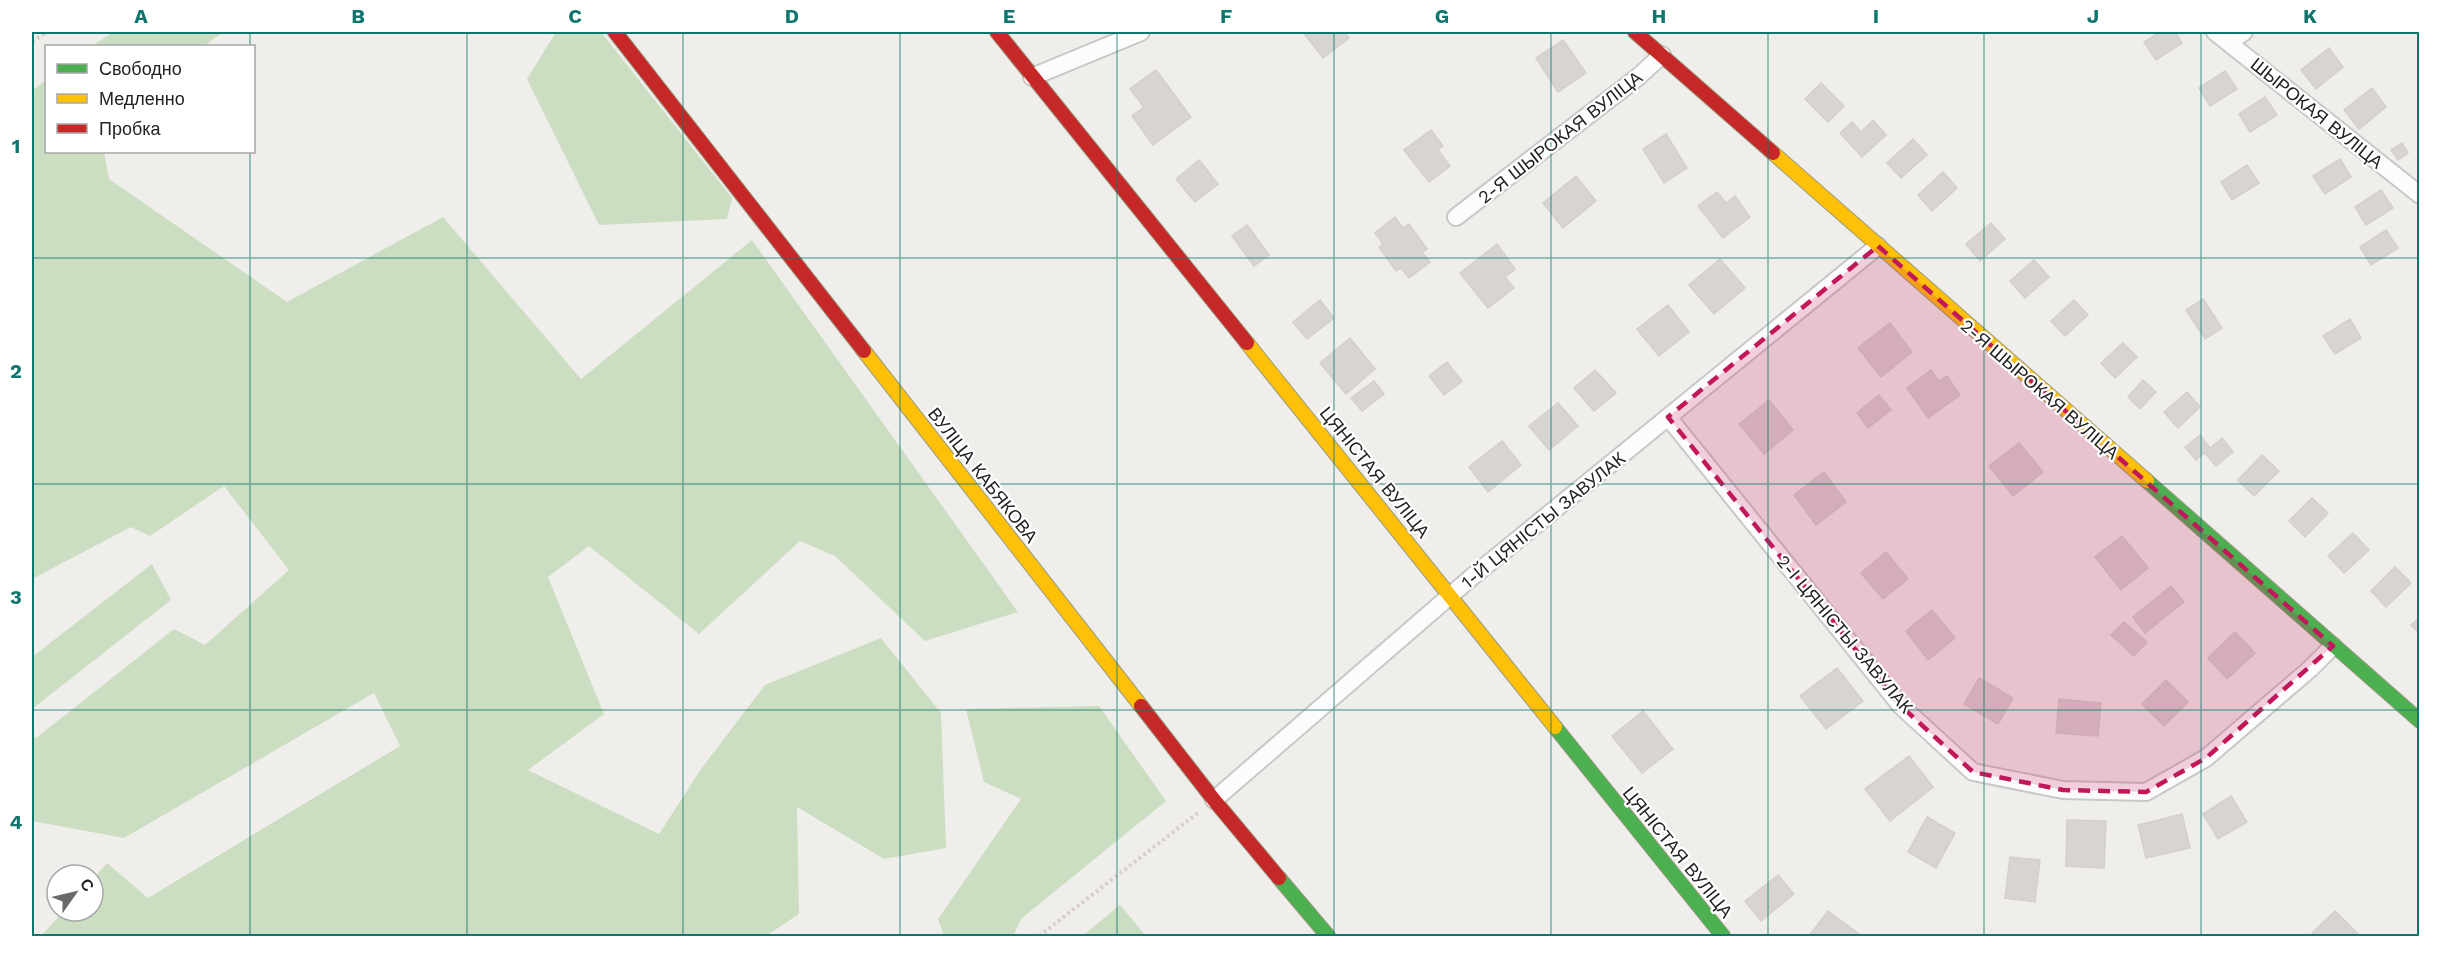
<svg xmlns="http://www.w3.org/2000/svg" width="2451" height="968" font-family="'Work Sans',sans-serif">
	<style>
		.forest { fill: #cbdec1 }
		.building { fill: #d7d4d2; stroke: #d3d0cc; stroke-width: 1.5 }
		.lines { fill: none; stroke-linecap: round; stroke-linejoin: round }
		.street-casing { stroke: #c9c8c7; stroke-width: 20 }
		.fast-casing { stroke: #999a82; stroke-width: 16 }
		.slow-casing { stroke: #999a82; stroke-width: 16 }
		.jam-casing { stroke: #999a82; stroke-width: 16 }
		.path { stroke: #dccecd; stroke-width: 4; stroke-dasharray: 3 3; stroke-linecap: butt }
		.street { stroke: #fdfcfc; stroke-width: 16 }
		.fast { stroke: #4caf50; stroke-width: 14 }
		.slow { stroke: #ffc107; stroke-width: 14 }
		.jam { stroke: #c62828; stroke-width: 14 }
		.marked { fill: #c2185b; fill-opacity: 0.2; stroke: #c2185b; stroke-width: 4.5; stroke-dasharray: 12 8; stroke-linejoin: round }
		.grid { fill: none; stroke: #0f766e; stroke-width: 1.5; stroke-opacity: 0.55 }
		.labels { text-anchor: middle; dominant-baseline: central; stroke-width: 4.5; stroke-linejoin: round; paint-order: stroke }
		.street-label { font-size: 18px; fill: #222; stroke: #fff }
		.neatline { fill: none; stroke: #0f766e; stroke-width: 2 }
		.grid-label { font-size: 20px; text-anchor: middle; font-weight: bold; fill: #0f766e }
	</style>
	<rect width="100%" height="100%" fill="#f0eeeb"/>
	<g class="forest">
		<polygon points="113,32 223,32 204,46 92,46"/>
		<polygon points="556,32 601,32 732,198 727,219 599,225 527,79"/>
		<polygon points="46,80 46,152 104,152 109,179 287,302 443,217 581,379 752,240 1018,612 925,641 835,556 800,541 699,634 589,546 548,577 604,714 528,770 659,834 701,769 765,685 881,638 941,713 946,848 884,859 797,807 799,914 766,936 41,936 64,911 93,911 93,879 107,863 148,898 400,746 374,693 124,838 32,821 32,736 36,738 174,629 205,645 289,570 224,486 150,536 131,527 32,579 32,91"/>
		<polygon points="152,564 171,600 32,709 32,657"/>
		<polygon points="1099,706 1166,801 1022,918 1013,936 944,936 938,919 1021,799 984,782 966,709"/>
		<polygon points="1120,905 1146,936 1087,936 1085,934"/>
	</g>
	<g class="building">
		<polygon points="1303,32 1344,32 1349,38 1323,58"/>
		<polygon points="2160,32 2175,32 2182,43 2156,60 2144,42"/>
		<polygon points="1563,40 1586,73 1558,92 1536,58"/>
		<polygon points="2329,48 2343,67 2316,89 2301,70"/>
		<polygon points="1156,70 1191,117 1153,145 1132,116 1144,107 1130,89"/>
		<polygon points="2225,71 2237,89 2210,106 2199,88"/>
		<polygon points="1821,83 1844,106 1828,122 1805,99"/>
		<polygon points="2372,88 2386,107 2359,129 2344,110"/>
		<polygon points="2265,97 2277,115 2250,132 2239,114"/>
		<polygon points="1873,120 1886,135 1862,157 1840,133 1852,122 1861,132"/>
		<polygon points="1431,130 1443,146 1438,150 1450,166 1429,182 1404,150"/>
		<polygon points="1666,134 1687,168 1664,183 1643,149"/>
		<polygon points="1913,139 1927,155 1901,178 1887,163"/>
		<polygon points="2402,143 2408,153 2398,160 2391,150"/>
		<polygon points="2340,159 2351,177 2325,194 2313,176"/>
		<polygon points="1199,160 1218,184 1195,202 1176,179"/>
		<polygon points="2247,165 2259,183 2232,200 2221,182"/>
		<polygon points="1943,172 1957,188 1932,211 1918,195"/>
		<polygon points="1576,176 1596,201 1563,228 1543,203"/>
		<polygon points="2381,190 2393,208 2366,225 2355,207"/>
		<polygon points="1717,192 1726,203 1735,196 1750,217 1723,238 1698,206"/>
		<polygon points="1395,217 1403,228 1409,224 1427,249 1422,252 1430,262 1409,278 1401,268 1396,271 1379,247 1383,244 1375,233"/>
		<polygon points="1991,223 2005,239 1980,261 1966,244"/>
		<polygon points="1247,225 1269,255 1254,266 1232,236"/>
		<polygon points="2386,230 2398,248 2371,265 2360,247"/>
		<polygon points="1497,244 1515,269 1505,277 1514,288 1488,308 1460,273"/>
		<polygon points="1720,259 1745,288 1714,314 1689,285"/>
		<polygon points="2034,260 2049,277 2025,298 2010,281"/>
		<polygon points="2203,299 2222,328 2205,339 2186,310"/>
		<polygon points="1320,300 1334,318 1307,339 1293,322"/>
		<polygon points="2074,300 2088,315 2065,336 2051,321"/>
		<polygon points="1668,305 1689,332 1659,356 1637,329"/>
		<polygon points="2350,319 2361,338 2335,354 2323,336"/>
		<polygon points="1890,323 1912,352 1881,377 1858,348"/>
		<polygon points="1350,338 1375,369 1346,394 1320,363"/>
		<polygon points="2123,343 2137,357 2115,378 2101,363"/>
		<polygon points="1447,362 1462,381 1444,395 1429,376"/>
		<polygon points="1595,370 1616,393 1594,411 1574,388"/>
		<polygon points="1931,370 1939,381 1947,376 1960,395 1928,418 1907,388"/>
		<polygon points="2143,380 2156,392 2140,409 2128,397"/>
		<polygon points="1374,381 1384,394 1362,411 1351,398"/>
		<polygon points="2187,392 2200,407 2178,428 2164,412"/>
		<polygon points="1879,395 1891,410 1868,428 1857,413"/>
		<polygon points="1769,400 1793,430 1764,454 1739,424"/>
		<polygon points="1558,403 1578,426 1549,450 1529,426"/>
		<polygon points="2200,435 2210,448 2196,460 2185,447"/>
		<polygon points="2222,438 2233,452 2216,466 2205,453"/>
		<polygon points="1502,441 1521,465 1488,492 1469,467"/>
		<polygon points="2019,443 2043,472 2013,496 1989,466"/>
		<polygon points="2262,455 2279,471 2254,496 2238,480"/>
		<polygon points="1824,472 1846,502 1816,525 1794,495"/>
		<polygon points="2312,498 2328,513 2305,537 2289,521"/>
		<polygon points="2353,533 2369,550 2344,573 2328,556"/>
		<polygon points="2122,536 2148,568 2121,590 2095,557"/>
		<polygon points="1886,552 1908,579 1883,599 1861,573"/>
		<polygon points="2395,567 2411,583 2386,607 2371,591"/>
		<polygon points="2171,586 2184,602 2145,633 2133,617"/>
		<polygon points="1932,610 1955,638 1928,660 1906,631"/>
		<polygon points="2420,617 2420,634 2411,625"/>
		<polygon points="2124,622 2147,642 2134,656 2111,635"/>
		<polygon points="2235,632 2255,653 2227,679 2208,658"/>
		<polygon points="1837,668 1863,701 1826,729 1800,696"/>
		<polygon points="1979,678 2013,698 1998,724 1964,704"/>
		<polygon points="2166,680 2188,702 2164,726 2142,704"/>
		<polygon points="2059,699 2101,703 2098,736 2056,733"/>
		<polygon points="1643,711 1673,749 1642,773 1612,736"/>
		<polygon points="1909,756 1933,787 1890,821 1865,789"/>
		<polygon points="2231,796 2247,822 2218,839 2203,814"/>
		<polygon points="2182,814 2190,848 2146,858 2138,825"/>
		<polygon points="1927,817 1955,833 1936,868 1908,852"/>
		<polygon points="2067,820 2106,821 2104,868 2066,866"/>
		<polygon points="2010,857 2040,860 2035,902 2005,898"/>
		<polygon points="1778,875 1794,894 1761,921 1745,901"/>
		<polygon points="1828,911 1862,936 1809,936"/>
		<polygon points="2335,911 2360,936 2315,936 2312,933"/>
	</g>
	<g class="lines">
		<g class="street-casing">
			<g id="street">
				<polyline points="2215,32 2420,195"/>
				<polyline points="2229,43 2244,32"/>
				<polyline points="1032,77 1141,32"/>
				<polyline points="1456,217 1638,77 1662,55"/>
				<polyline points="1668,417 1901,706 1973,772 2063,790 2146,792 2206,758 2310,669 2333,646"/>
				<polyline points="1214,800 1473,576 1878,246"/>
			</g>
		</g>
		<g class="fast-casing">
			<g id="fast">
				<polyline points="2147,481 2420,721"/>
				<polyline points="1555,727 1723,936"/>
				<polyline points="1279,878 1328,936"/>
			</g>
		</g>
		<g class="slow-casing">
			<g id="slow">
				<polyline points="1773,153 2147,481"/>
				<polyline points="1247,343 1555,727"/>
				<polyline points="864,351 1141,706"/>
			</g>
		</g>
		<g class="jam-casing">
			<g id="jam">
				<polyline points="615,32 864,351"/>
				<polyline points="997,32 1247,343"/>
				<polyline points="1635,32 1773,153"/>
				<polyline points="1141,706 1214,800 1279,878"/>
			</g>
		</g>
		<g class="path">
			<polyline points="32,42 47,32"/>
			<polyline points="1039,936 1199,812"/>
		</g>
		<use href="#street" class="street"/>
		<use href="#fast" class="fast"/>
		<use href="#slow" class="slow"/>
		<use href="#jam" class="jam"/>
	</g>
	<path class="marked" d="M1878,246L2333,646L2206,758L2146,792L2063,790L1973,772L1901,706L1668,417Z"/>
	<path class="grid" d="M250,32V46M467,32V936M683,32V936M900,32V936M1117,32V936M1334,32V936M1551,32V936M1768,32V936M1984,32V936M2201,32V936M250,152V936M32,258H2420M32,484H2420M32,710H2420"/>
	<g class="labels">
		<g class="street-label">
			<text transform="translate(2317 113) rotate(39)">ШЫРОКАЯ ВУЛІЦА</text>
			<text transform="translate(1560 137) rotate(-38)">2-Я ШЫРОКАЯ ВУЛІЦА</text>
			<text transform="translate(2040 389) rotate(41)">2-Я ШЫРОКАЯ ВУЛІЦА</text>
			<text transform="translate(1375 472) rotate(51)">ЦЯНІСТАЯ ВУЛІЦА</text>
			<text transform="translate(983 475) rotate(52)">ВУЛІЦА КАБЯКОВА</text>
			<text transform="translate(1543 520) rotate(-39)">1-Й ЦЯНІСТЫ ЗАВУЛАК</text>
			<text transform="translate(1845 634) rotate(50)">2-І ЦЯНІСТЫ ЗАВУЛАК</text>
			<text transform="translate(1678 852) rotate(51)">ЦЯНІСТАЯ ВУЛІЦА</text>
		</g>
	</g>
	<rect width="2451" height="968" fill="none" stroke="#ffffff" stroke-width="66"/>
	<rect x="45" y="45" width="210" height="108" fill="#ffffff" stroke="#a7a7a7" stroke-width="1.5"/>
	<rect x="57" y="64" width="30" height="9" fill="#4caf50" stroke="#a7a7a7" stroke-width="1.5"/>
	<text x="99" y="75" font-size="18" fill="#222222">Свободно</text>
	<rect x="57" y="94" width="30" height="9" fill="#ffc107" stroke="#a7a7a7" stroke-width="1.5"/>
	<text x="99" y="105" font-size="18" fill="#222222">Медленно</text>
	<rect x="57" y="124" width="30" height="9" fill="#c62828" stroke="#a7a7a7" stroke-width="1.5"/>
	<text x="99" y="135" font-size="18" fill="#222222">Пробка</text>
	<g transform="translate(75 893) rotate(56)"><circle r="28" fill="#ffffff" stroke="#a7a7a7" stroke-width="1.5"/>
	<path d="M0-4.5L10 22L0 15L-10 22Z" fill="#6a6968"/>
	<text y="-9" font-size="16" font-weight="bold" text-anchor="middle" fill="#222222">С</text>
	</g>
	<rect x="33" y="33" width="2385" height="902" class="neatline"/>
	<g class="grid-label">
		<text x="141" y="23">A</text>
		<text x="358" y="23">B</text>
		<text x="575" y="23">C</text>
		<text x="792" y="23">D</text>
		<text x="1009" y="23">E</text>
		<text x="1226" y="23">F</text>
		<text x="1442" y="23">G</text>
		<text x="1659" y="23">H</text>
		<text x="1876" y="23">I</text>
		<text x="2093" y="23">J</text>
		<text x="2310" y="23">K</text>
		<text x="16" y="153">1</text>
		<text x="16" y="378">2</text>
		<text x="16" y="604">3</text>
		<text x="16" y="829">4</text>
	</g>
</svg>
